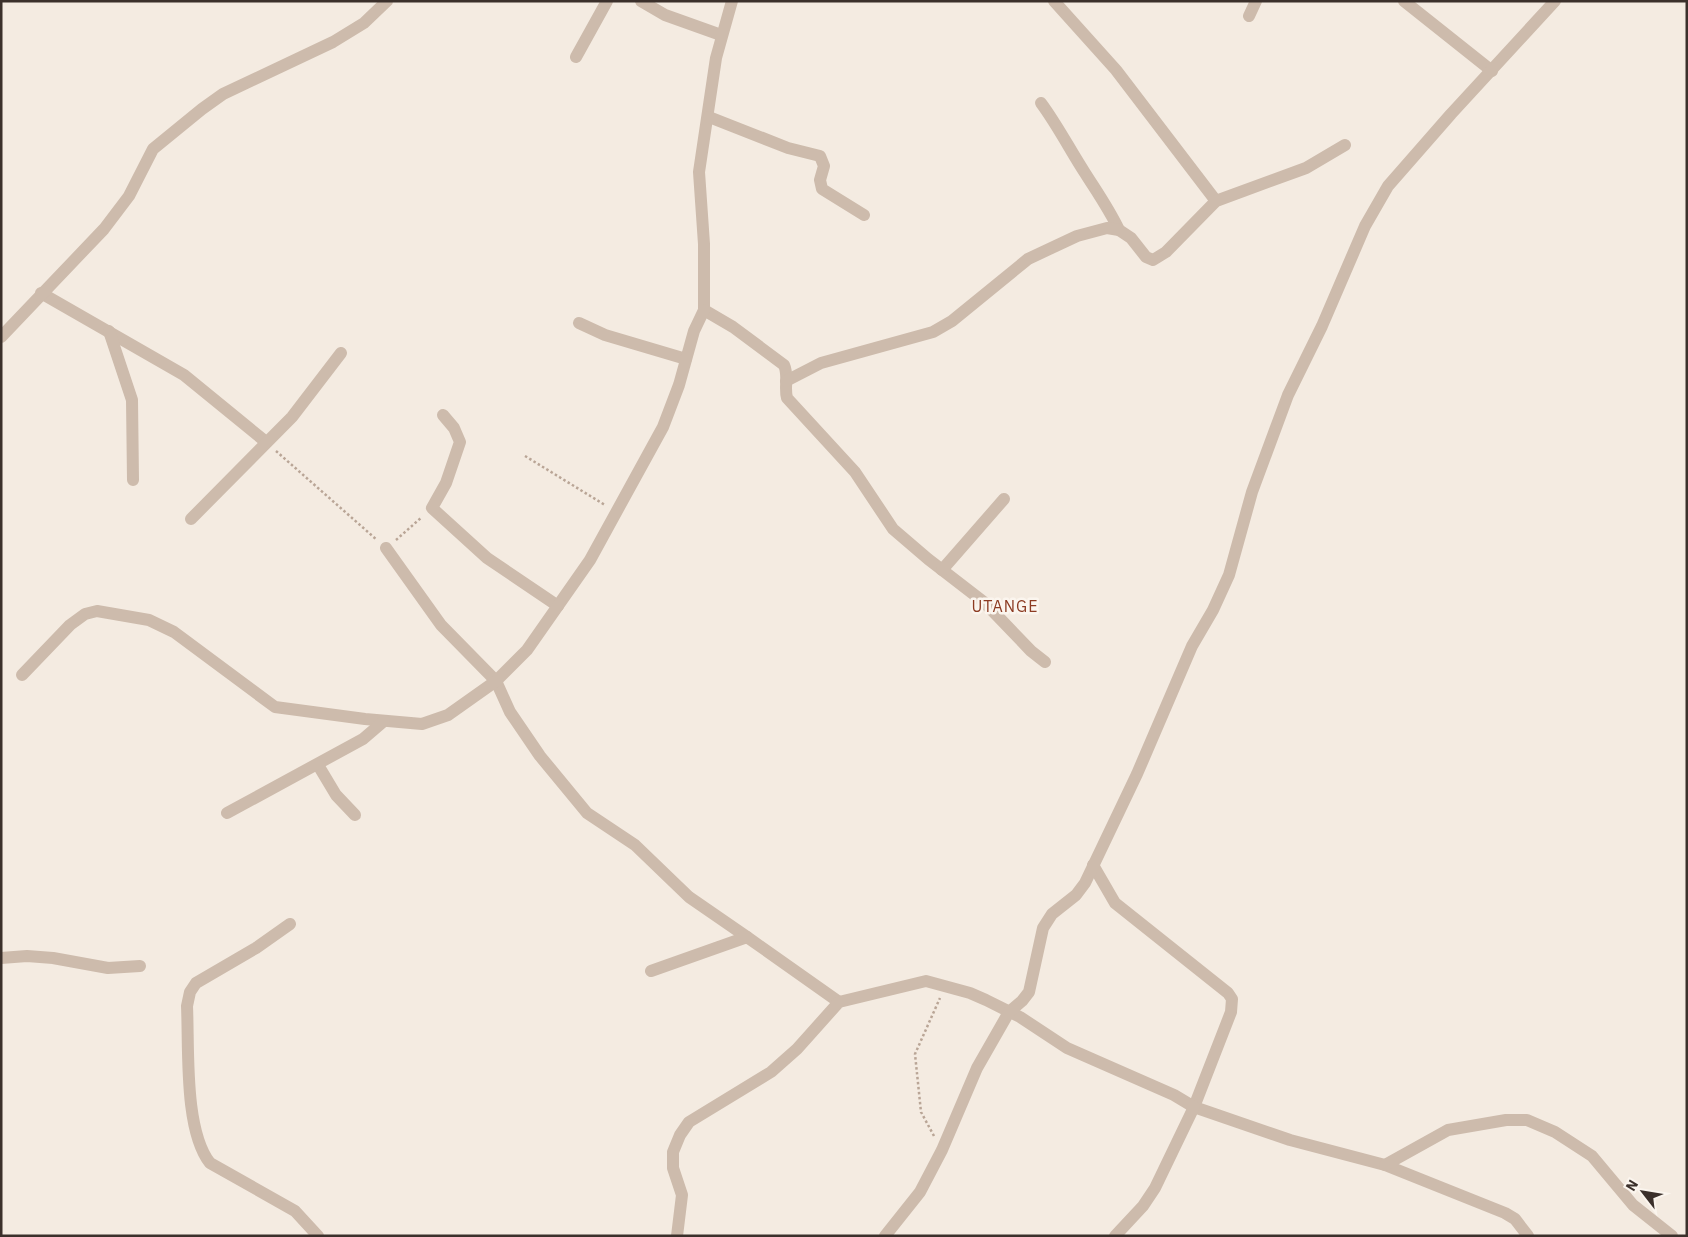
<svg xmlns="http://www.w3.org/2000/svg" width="1688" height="1237" font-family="'IBM Plex Sans',sans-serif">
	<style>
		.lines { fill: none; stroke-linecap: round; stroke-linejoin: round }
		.path { stroke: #b9a596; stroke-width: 2.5; stroke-dasharray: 2.5 2.5; stroke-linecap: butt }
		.minor { stroke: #cdbbac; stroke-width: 12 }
		.labels { text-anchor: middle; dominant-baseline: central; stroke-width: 5; stroke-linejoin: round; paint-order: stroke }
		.quarter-label { font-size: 16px; letter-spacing: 1px; fill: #8c3b22; stroke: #fbf5ee }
	</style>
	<rect width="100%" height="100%" fill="#f4ebe1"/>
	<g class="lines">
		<g class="path">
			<polyline points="276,451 377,540"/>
			<polyline points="525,456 605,505"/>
			<polyline points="396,540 422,517"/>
			<polyline points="934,1136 921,1112 915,1054 940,998"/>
		</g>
		<g class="minor">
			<polyline points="641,1 665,15 721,35"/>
			<path d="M732,1L716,58L699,172L704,244V310L733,327L784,365C789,376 784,387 787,398L855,472L893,529L928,559L985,603L1031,651L1045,662"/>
			<polyline points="1054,1 1116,70 1216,201"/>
			<polyline points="1404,1 1492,71"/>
			<polyline points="1249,16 1256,1"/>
			<polyline points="576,57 607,1"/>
			<path d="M1041,103C1058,126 1070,150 1085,173C1097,192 1109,209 1119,230"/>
			<polyline points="709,117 788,148 820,156 824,166 820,180 822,189 864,215"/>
			<polyline points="41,293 184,375 266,442"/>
			<polyline points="579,323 605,335 686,359"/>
			<polyline points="109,331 132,400 133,480"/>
			<polyline points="1,337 104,229 129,196 153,149 202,109 223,94 333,42 364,23 387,1"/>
			<polyline points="786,381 821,363 933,332 952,321 1028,259 1077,236 1107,228 1119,230 1131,238 1146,257 1153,260 1166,252 1216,201 1306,168 1345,145"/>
			<polyline points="443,415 454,428 460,442 446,483 432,508 487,558 558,606"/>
			<polyline points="191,519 292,417 341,353"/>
			<polyline points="386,548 441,625 496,681 510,712 540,756 587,813 635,845 689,897 747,937"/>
			<polyline points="942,570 1004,499"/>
			<polyline points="22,675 70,625 85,614 97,611 149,620 174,632 275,707 365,719 422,724 448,715 496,681 527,650 590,560 663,427 679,385 694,331 704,310"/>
			<polyline points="318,765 336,795 355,815"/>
			<polyline points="227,813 363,739 384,721"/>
			<polyline points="1093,865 1115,903 1228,993 1232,999 1231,1012 1194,1107 1290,1140 1385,1165 1505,1213 1515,1219 1528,1236"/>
			<path d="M290,924L256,948L196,983L190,992L187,1006C189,1049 184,1130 210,1163L295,1211L318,1236"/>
			<polyline points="1,958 27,956 53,958 108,968 140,966"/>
			<polyline points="651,971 747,937 839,1002"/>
			<polyline points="1385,1165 1448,1130 1506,1120 1527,1120 1555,1132 1592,1156 1633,1205 1672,1236"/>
			<polyline points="677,1236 682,1195 673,1168 673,1152 680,1135 689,1122 771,1072 797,1049 839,1002 926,981 970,993 986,1000 1020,1017 1067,1048 1174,1095 1194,1107 1155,1188 1143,1206 1115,1236"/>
			<polyline points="885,1236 920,1192 942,1150 977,1068 1009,1012 1022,1001 1029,992 1043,928 1052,914 1076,895 1085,883 1137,774 1192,646 1213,610 1229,575 1252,492 1288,395 1322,326 1365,226 1388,186 1451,114 1555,1"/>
		</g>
	</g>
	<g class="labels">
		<g class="quarter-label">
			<text x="1005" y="606">UTANGE</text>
		</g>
	</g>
	<rect width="1688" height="1237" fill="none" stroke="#3b302b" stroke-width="5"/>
	<g transform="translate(1643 1192) rotate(301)" stroke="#fbf5ee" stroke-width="4" paint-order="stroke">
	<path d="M0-4L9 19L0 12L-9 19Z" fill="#3b302b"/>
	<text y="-8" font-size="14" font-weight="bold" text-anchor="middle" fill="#3b302b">N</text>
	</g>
</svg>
